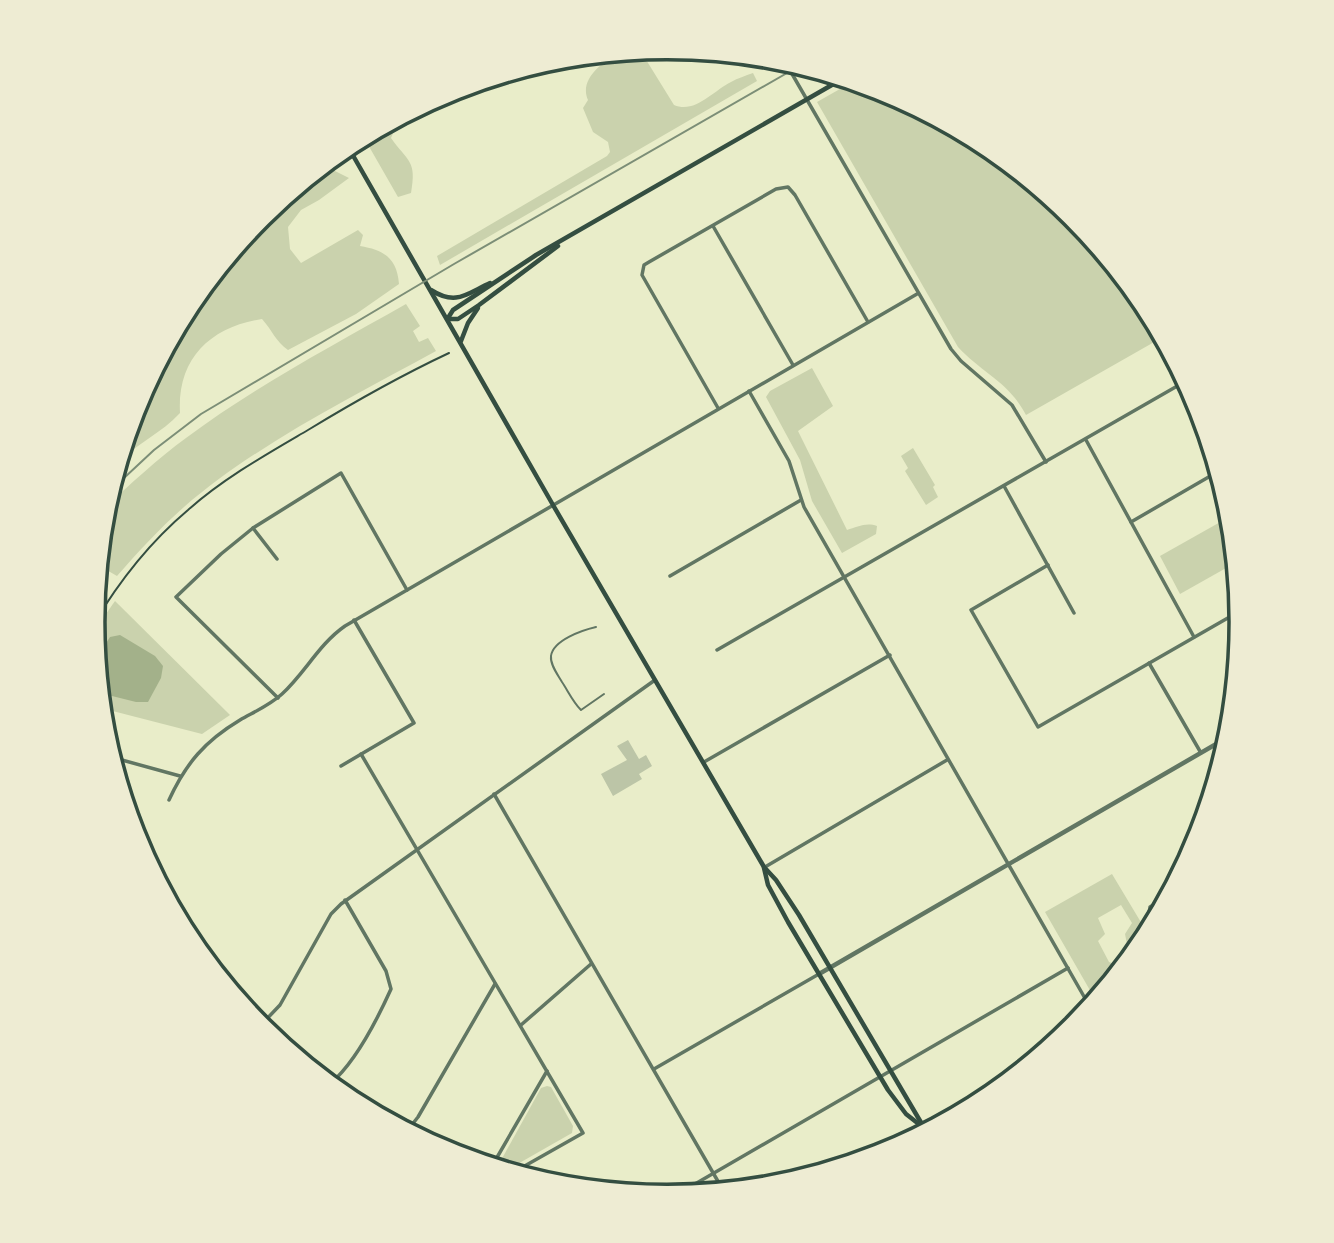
<svg xmlns="http://www.w3.org/2000/svg" width="1334" height="1243" font-family="Spectral,serif">
	<style>
		.green { fill: #cad2ad }
		.water { fill: #a3b18a }
		.building { fill: #bcc5a7 }
		.lines { fill: none; stroke-linecap: round; stroke-linejoin: round }
		.path { stroke: #344e41; stroke-width: 2 }
		.service { stroke: #617663; stroke-width: 2 }
		.minor { stroke: #617663; stroke-width: 3.5 }
		.tertiary { stroke: #617663; stroke-width: 4.5 }
		.secondary { stroke: #344e41; stroke-width: 4.5 }
		.rail { stroke: #7c8e77; stroke-width: 2 }
		.rim { fill: none; stroke: #344e41; stroke-width: 3.5 }
	</style>
	<rect width="100%" height="100%" fill="#e9edc9"/>
	<g class="green">
		<path d="M640,50L674,105C695,114 713,91 731,82C738,78 745,76 753,73L757,81L440,265L437,256L607,156L610,152L608,142L593,132L583,108L588,100C579,80 601,63 618,53C623,50 633,51 640,50Z"/>
		<path d="M854,81C978,119 1102,223 1163,337L1026,415C1008,381 983,374 958,347L817,102Z"/>
		<path d="M389,122L394,131L391,138C408,162 417,160 411,193L398,197L363,136Z"/>
		<path d="M323,165L349,178L319,200L301,210L288,227L290,249L301,263L358,230L363,235L360,246C384,250 397,258 399,284L356,314L288,350C276,342 272,330 262,319C210,327 177,359 180,413C162,433 137,443 118,463L137,401L190,302L261,215Z"/>
		<path d="M406,304L420,326L413,331L419,342L428,338L436,351C354,396 255,445 184,507C160,528 138,552 117,576L98,565L104,508C131,484 157,459 186,438C254,387 332,346 406,304Z"/>
		<path d="M812,368L833,406L798,431L847,530C857,527 866,522 877,526L876,534L842,553L812,501L800,460L766,397L770,391Z"/>
		<polygon points="913,448 935,485 933,487 938,497 926,505 905,471 908,468 901,456"/>
		<polygon points="1231,516 1235,563 1180,594 1160,556"/>
		<polygon points="115,601 230,715 202,734 101,708 94,631"/>
		<polygon points="1112,874 1148,934 1138,948 1127,944 1125,934 1132,923 1121,905 1098,918 1105,934 1098,941 1109,962 1123,967 1095,999 1045,912"/>
		<polygon points="547,1086 551,1087 573,1126 572,1133 507,1170 499,1168 499,1164 541,1088"/>
	</g>
	<polygon class="water" points="120,635 155,656 163,666 161,678 148,702 136,702 100,693 96,659 110,637"/>
	<polygon class="building" points="628,740 639,759 646,755 652,766 639,774 642,779 613,796 601,774 627,760 617,746"/>
	<g class="lines">
		<path class="path" d="M93,625C118,583 150,542 188,510C224,478 267,454 308,430C354,402 400,376 449,353"/>
		<path class="service" d="M596,627C583,630 553,640 551,656C550,665 558,675 562,682C568,691 573,702 581,710L604,694"/>
		<g class="minor">
			<polyline points="784,60 951,349 961,361 1012,405 1046,462"/>
			<polyline points="713,226 793,365"/>
			<polyline points="749,391 789,461 804,507 1090,1007"/>
			<polyline points="718,408 642,275 644,265 649,262 776,189 788,187 795,195 868,322"/>
			<polyline points="1086,440 1194,637"/>
			<polyline points="1004,486 1074,613"/>
			<polyline points="1131,522 1219,471"/>
			<polyline points="253,528 277,559"/>
			<polyline points="1048,565 971,610 1038,727 1240,611"/>
			<polyline points="670,576 801,500"/>
			<polyline points="717,650 1186,381"/>
			<polyline points="1149,663 1201,753"/>
			<polyline points="278,698 176,597 221,554 253,528 341,473 407,590"/>
			<polyline points="361,754 583,1133 514,1172"/>
			<polyline points="111,757 180,776"/>
			<polyline points="704,762 890,655"/>
			<polyline points="341,766 414,723 354,620"/>
			<polyline points="494,794 723,1190"/>
			<path d="M169,800C186,763 205,741 240,720C254,712 270,705 282,694C305,673 319,644 345,626L917,294"/>
			<polyline points="765,867 947,760"/>
			<polyline points="1151,927 1148,919 1150,907 1169,895"/>
			<polyline points="521,1025 591,964"/>
			<polyline points="260,1026 280,1005 331,914 341,904 655,680"/>
			<polyline points="654,1069 819,974"/>
			<path d="M330,1084C356,1062 377,1020 391,989L386,971L345,900"/>
			<polyline points="407,1131 418,1117 495,984"/>
			<polyline points="492,1166 547,1071"/>
			<polyline points="676,1195 1068,968"/>
		</g>
		<polyline class="tertiary" points="819,974 1230,736"/>
		<g class="secondary">
			<polyline points="347,145 553,505 764,867 776,880 799,915 926,1131"/>
			<path d="M431,290C456,306 466,294 490,283"/>
			<polyline points="448,318 453,310 536,255 844,78"/>
			<polyline points="448,319 458,319 479,305 558,246"/>
			<polyline points="461,341 468,323 478,308"/>
			<polyline points="764,868 768,885 788,922 888,1090 906,1114 920,1125"/>
		</g>
		<polyline class="rail" points="109,492 154,450 201,414 454,264 801,65"/>
	</g>
	<path d="M0 0H1334V1243H0ZM105 622a562 562 0 1 1 1124 0a562 562 0 1 1-1124 0Z" fill="#eeecd3" fill-rule="evenodd"/>
	<path class="rim" d="M105 622a562 562 0 1 1 1124 0a562 562 0 1 1-1124 0Z"/>
</svg>
